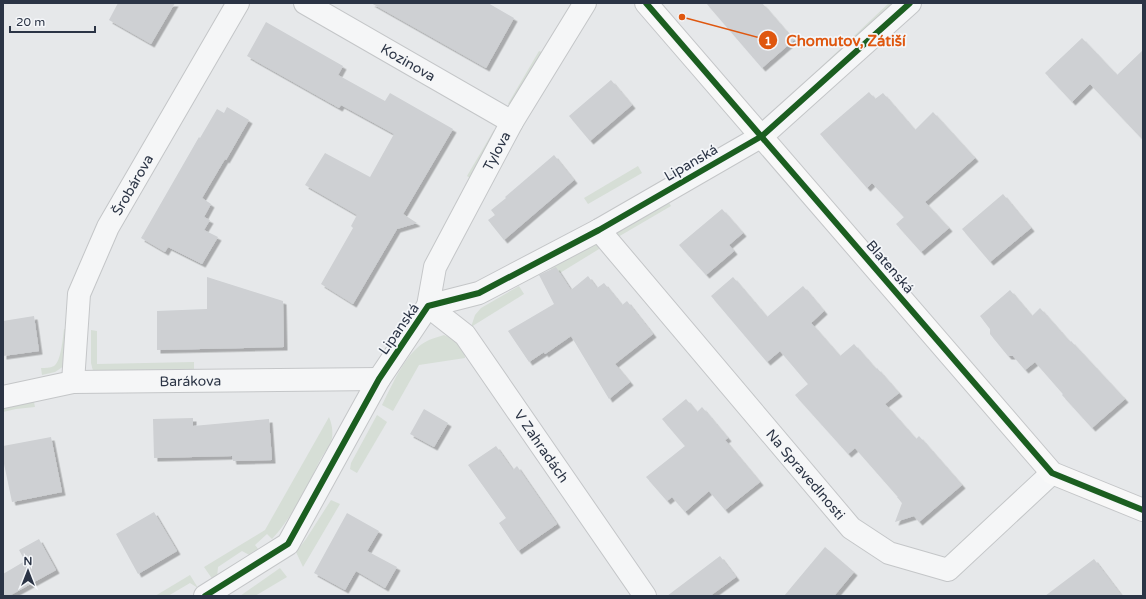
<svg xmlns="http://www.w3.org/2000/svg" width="1146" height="599" font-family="'Varela Round',sans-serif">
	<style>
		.green { fill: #d6ded6 }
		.building { fill: #ced0d3; filter: url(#shadow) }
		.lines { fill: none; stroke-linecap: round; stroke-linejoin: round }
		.street-casing { stroke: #c4c6c8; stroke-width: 24 }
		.secondary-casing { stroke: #c4c6c8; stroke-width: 24 }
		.street { stroke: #f5f6f7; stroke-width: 22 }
		.secondary { stroke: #f8f8f8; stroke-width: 22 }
		.cycleway-casing { stroke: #f4f6f9; stroke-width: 8 }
		.cycleway { stroke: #1b5e20; stroke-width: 6 }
		.labels { text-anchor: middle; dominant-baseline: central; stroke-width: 3.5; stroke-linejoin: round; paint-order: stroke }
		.street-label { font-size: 14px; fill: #2b3445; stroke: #f4f6f9 }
		.leader { fill: none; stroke: #df570f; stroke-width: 1.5 }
		.callout-dot { fill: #df570f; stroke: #f4f6f9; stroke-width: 1.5 }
		.mark-label { font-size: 12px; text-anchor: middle; font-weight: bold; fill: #fff }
		.callout-label { font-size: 15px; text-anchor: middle; font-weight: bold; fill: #df570f; stroke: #f4f6f9; stroke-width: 3.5; stroke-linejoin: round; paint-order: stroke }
	</style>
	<defs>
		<filter id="shadow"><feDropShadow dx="3.5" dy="3.5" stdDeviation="0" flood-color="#0004"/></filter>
	</defs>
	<rect width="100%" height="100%" fill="#e6e8ea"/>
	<g class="green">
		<polygon points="889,3 899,3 795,93 802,85"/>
		<polygon points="539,51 546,54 511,104 508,104"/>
		<polygon points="494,130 495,131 473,180 467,176"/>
		<polygon points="638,166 642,173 588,204 584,198"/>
		<polygon points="666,198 671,206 618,237 617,234 617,229"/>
		<polygon points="592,242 604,246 555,276 550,267"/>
		<polygon points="519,286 524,294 471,327 475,315 481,308"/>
		<path d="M64,329L69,330L64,366L55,372L42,375L41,368C45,368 50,368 54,366C61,362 63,337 64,329Z"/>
		<polygon points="91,330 97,331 97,364 194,362 194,370 94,375 91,363"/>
		<path d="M444,335C456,340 465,343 465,358L419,365L393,411L382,405C393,384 406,350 429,340C433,338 439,337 444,335Z"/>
		<polygon points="3,396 28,402 34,402 35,407 16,409 3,412"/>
		<polygon points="377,415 387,422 357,473 350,469 351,463"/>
		<path d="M329,417C332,424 333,431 332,438C330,446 324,453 320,460C307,488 293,516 272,539L267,534L255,545L259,550L251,556L242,551L218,567L217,578L213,580L204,567L265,530Z"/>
		<polygon points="331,500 340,504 303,567 296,552 306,539"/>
		<polygon points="280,568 287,577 255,596 240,596"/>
		<polygon points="190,575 198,588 190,583 168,596 155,596"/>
	</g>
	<g class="building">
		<polygon points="118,3 175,3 151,44 109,20"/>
		<polygon points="371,3 488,3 514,18 486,68"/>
		<polygon points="706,3 762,3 794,40 762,68"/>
		<polygon points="266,22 343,66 338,75 385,101 390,93 453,129 403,214 417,223 397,229 353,304 321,284 353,228 351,226 357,215 305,185 325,153 370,177 394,134 341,105 339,108 247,56"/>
		<polygon points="1082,38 1117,75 1143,50 1143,140 1090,84 1072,102 1045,73"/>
		<polygon points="611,80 632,105 590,141 569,116"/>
		<polygon points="869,92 875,99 883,93 915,130 933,112 975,158 925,202 949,228 921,252 896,224 904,217 872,183 867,188 820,134"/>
		<polygon points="227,107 249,120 226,160 225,159 202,198 211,204 204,217 210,220 204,230 218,237 202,264 168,247 165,252 141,238 199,137 200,138 217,109 224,113"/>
		<polygon points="554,155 574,180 504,240 488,220 495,215 491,210 506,198 505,197"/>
		<polygon points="1003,194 1031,228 990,262 962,229"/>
		<polygon points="722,209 743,233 729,245 734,251 706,275 679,245"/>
		<polygon points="556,267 571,290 588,276 597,288 604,283 622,305 627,301 653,334 615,364 630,382 609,399 571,336 545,354 544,352 529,362 508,331 554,304 539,275"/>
		<polygon points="207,277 283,301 284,347 157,350 157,311 207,309"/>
		<polygon points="733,277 767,317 803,286 824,311 811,323 840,356 854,344 876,369 877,368 899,393 885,404 916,439 919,436 962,485 919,522 914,516 895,522 902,503 897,497 898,497 855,448 848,454 795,395 808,384 780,351 767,362 711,296"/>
		<polygon points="1010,290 1032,316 1040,308 1070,342 1071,341 1125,399 1092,428 1062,395 1063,394 1035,362 1025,370 1013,356 1008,356 990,334 990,329 980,316"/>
		<polygon points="34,316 39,351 3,356 3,321"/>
		<polygon points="686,399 697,412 702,407 728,438 725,440 760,482 725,510 709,491 685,512 672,497 667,501 646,477 685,446 662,419"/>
		<polygon points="424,409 448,423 434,447 410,434"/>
		<polygon points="193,418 193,426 269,419 272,460 233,461 232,456 154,458 153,419"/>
		<polygon points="51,437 62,492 12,502 3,459 3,446"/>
		<polygon points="496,446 513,470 517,466 557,524 518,551 499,523 506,518 468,465"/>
		<polygon points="154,512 177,551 138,574 116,534"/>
		<polygon points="347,513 379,531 367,551 397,567 385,588 356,571 345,590 314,573"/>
		<polygon points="39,539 56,570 9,596 3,596 3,574 25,561 19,550"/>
		<polygon points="825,547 854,572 834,596 784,596"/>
		<polygon points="720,556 736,577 710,596 667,596"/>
		<polygon points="1094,559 1122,596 1045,596"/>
	</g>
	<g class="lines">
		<g class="street-casing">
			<g id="street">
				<path id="s1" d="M305,3L512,122"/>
				<path id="s2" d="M599,230L851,528L889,553L948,570L1052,473"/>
				<path id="s3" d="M428,306L465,335L645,596"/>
				<path id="s4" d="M428,306L435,267L512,122L585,3"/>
				<path id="s5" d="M73,382L79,294L108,227L238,3"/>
				<path id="s6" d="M3,397L73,382L379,379"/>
				<polyline points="205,596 288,544 379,379 428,306 479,293 599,230 762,136 910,3"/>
			</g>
		</g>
		<g class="secondary-casing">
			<polyline id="secondary" points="646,3 1052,473 1143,510"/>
		</g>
		<use href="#street" class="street"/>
		<use href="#secondary" class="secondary"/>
		<g class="cycleway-casing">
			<g id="cycleway">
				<polyline points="646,3 1052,473 1143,510"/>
				<polyline points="205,596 288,544 379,379 428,306 479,293 599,230 762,136 910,3"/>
			</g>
		</g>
		<use href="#cycleway" class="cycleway"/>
	</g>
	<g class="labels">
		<g class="street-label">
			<text stroke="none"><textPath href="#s1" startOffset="119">Kozinova</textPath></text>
			<text stroke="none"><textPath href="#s4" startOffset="171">Tylova</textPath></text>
			<text transform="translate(691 163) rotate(-30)">Lipanská</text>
			<text stroke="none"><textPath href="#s5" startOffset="210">Šrobárova</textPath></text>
			<text transform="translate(890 267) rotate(49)">Blatenská</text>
			<text transform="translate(399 329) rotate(-55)">Lipanská</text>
			<text stroke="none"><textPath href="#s6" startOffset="189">Barákova</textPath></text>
			<text stroke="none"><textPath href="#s3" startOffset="182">V Zahradách</textPath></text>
			<text stroke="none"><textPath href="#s2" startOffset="320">Na Spravedlnosti</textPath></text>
		</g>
	</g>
	<path class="leader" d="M682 17L768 40"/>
	<g class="callout-dot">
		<circle cx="682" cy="17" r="4"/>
		<circle cx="768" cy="40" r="10"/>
	</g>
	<g class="mark-label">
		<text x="768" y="45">1</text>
	</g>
	<g class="callout-label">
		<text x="846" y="46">Chomutov, Zátiší</text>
	</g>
	<rect width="1146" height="599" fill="none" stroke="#2b3445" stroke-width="8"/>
	<g transform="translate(28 571)" stroke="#f4f6f9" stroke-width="3" paint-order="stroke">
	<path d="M0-3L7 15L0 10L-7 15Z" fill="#2b3445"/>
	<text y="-6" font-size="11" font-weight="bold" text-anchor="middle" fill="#2b3445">N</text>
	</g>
	<path d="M10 26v6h85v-6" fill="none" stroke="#2b3445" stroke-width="2"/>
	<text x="16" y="26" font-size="12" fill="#2b3445" stroke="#f4f6f9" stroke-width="3" paint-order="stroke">20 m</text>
</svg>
